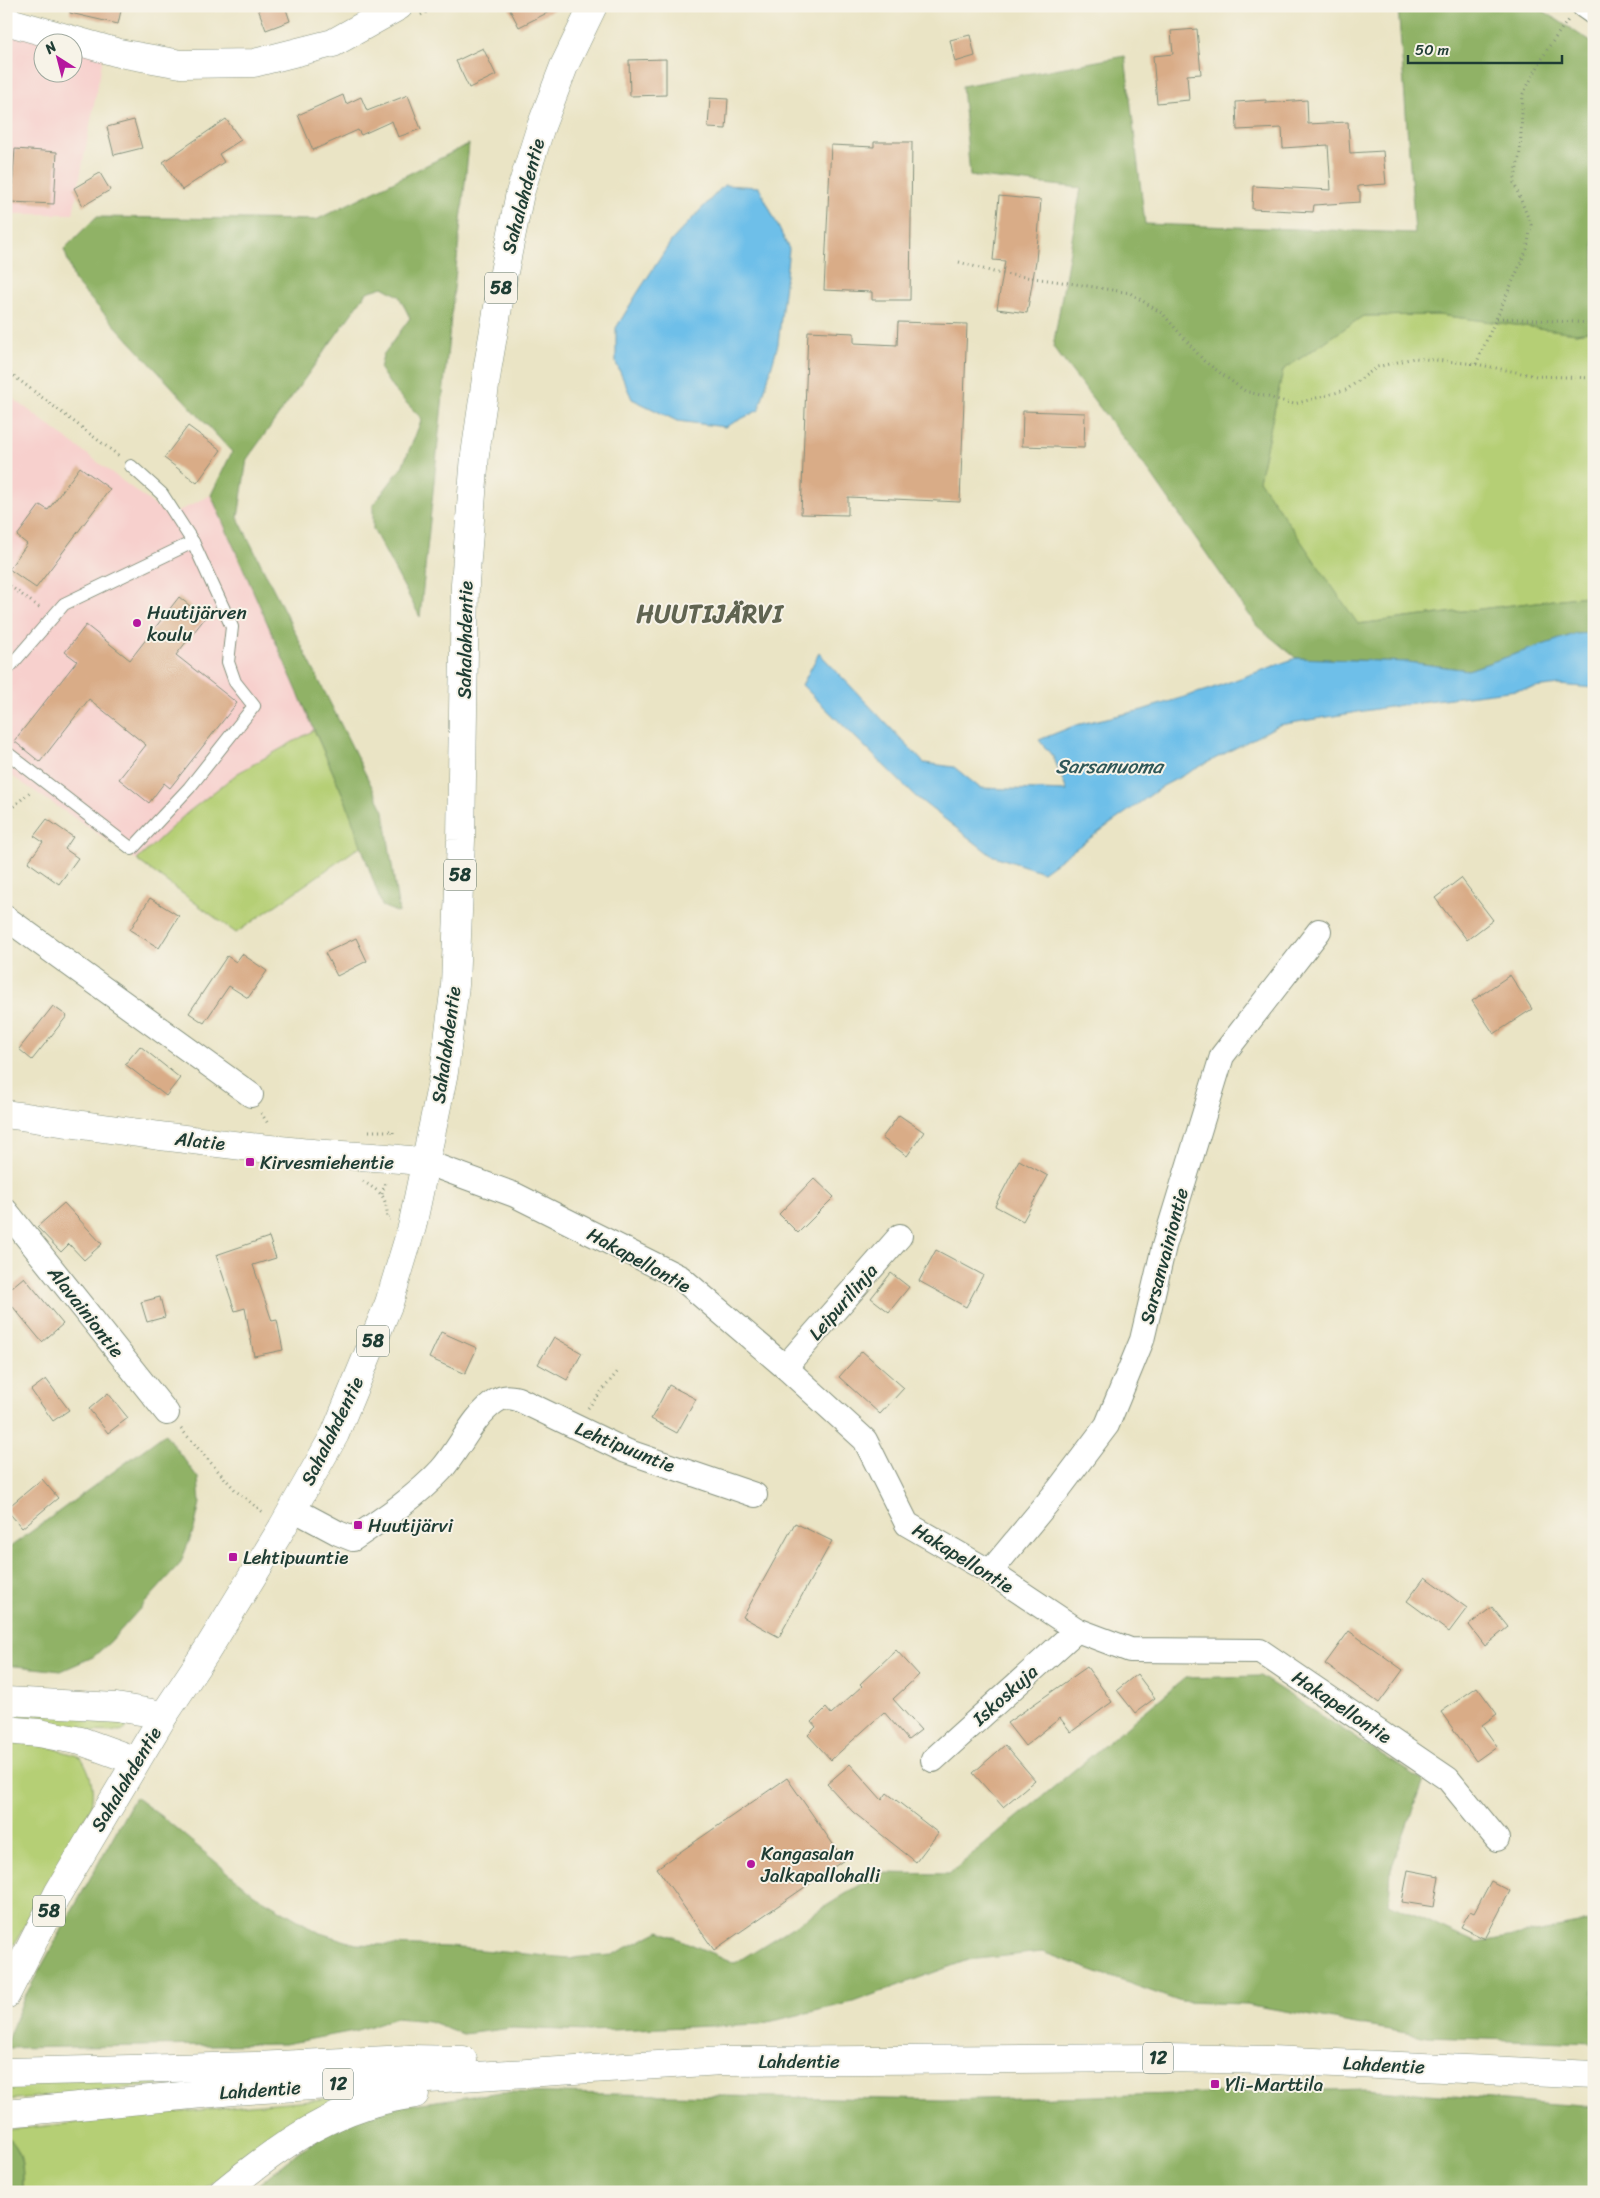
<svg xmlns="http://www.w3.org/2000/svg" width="1600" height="2198" font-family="Sriracha,sans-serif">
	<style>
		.built { fill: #f7d0cd; fill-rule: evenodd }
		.green { fill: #b5cf74; stroke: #6a8654 }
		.forest { fill: #90b266; stroke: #58784d }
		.water { fill: #6ebfe9; stroke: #467e8e }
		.building { fill: #d9ac87 }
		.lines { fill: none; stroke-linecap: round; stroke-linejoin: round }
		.lane-casing { stroke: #84907c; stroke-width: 14 }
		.street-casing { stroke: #84907c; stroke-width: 26 }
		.secondary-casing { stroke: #84907c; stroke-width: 29 }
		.primary-casing { stroke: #84907c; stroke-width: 29 }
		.highway-casing { stroke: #84907c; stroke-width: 29 }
		.path { stroke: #84907c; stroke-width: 3; stroke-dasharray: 1 4; stroke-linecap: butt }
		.lane { stroke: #fff; stroke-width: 12 }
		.street { stroke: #fff; stroke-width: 24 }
		.secondary { stroke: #fff; stroke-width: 28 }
		.primary { stroke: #fff; stroke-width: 28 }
		.highway { stroke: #fff; stroke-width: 28 }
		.poi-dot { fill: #b5179e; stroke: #f7f3e8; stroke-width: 2 }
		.labels { text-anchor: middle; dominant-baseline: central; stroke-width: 4; stroke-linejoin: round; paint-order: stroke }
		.shield { fill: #f7f3e8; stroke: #60746a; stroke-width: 1 }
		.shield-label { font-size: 18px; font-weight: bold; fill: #1f3d34 }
		.street-label { font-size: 19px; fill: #1f3d34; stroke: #f7f3e8 }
		.poi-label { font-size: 19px; fill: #1f3d34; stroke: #f7f3e8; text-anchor: start }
		.water-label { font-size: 20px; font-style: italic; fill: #2f5758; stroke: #f7f3e8 }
		.district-label { font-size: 24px; font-weight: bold; letter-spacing: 1px; fill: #606451; stroke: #f7f3e8 }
	</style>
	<rect width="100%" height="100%" fill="#f7f3e8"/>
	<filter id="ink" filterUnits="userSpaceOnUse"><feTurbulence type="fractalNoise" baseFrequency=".02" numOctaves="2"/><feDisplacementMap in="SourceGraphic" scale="10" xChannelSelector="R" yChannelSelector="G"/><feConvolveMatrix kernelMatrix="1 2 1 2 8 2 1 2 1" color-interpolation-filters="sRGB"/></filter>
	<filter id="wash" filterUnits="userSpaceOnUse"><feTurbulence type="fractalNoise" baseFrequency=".0096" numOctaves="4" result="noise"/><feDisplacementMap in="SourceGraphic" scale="20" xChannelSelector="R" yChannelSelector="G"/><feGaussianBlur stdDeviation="1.12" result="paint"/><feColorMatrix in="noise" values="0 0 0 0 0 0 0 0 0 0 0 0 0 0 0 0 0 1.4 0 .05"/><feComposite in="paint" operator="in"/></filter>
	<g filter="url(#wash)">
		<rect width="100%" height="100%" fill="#eae4c5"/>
		<g class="built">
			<path d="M6,9L106,42L73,214H6ZM42,42H72V72H42Z"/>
			<polygon points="6,393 169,516 211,495 346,802 362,845 236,933 137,860 6,772"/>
		</g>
		<g class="green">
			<polygon points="1439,315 1576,333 1594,330 1594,595 1357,624 1259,480 1283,370 1363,316"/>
			<polygon points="314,730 346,802 362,845 236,933 137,860 187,813 238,773"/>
			<path d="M6,1711L115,1717L130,1723L125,1730C94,1736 39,1724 6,1721Z"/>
			<path d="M6,1741L43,1745L81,1757C92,1775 95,1790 90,1810L6,1959Z"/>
			<polygon points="171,2078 170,2084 6,2100 6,2081"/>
			<path d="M349,2097L283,2132L200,2192H23C23,2174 25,2148 6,2137V2130L250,2105Z"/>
		</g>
		<g class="forest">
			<polygon points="1398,6 1536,6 1594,44 1594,330 1576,333 1439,315 1363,316 1283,370 1259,480 1358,624 1594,595 1594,633 1575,634 1468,670 1408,662 1296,658 1257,626 1151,474 1053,347 1081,188 970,176 962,86 1125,56 1145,224 1415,233"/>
			<polygon points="469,144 420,617 373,529 373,505 402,467 422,419 393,389 380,369 383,355 410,318 399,296 383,287 367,292 247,459 238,518 384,811 399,913 382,906 346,802 211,495 232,452 75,282 64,249 96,217 316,220"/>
			<polygon points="165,1434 198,1478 200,1503 194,1529 180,1564 110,1642 93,1657 61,1671 6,1665 6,1550"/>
			<polygon points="1260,1676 1423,1781 1391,1869 1389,1903 1477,1943 1594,1921 1594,2043 1428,2037 1246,2004 1181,2002 1042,1952 968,1960 853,2002 760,2024 587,2031 513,2028 463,2034 429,2021 396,2018 354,2031 285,2044 6,2048 6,2043 24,1998 135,1797 166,1820 254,1894 320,1933 356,1944 449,1947 569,1958 612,1955 660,1931 735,1963 879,1873 949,1874 1185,1678"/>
			<polygon points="1364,2089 1594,2107 1594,2192 249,2192 299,2151 348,2121 400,2106 502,2092 943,2100"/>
			<path d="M6,2137C24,2147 23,2174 23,2192H6Z"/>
		</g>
		<g class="water">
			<polygon points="724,185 759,187 789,249 778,344 759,410 725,427 677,421 632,399 616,363 616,328 638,292 672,240"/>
			<polygon points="1594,633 1594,688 1559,685 1483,694 1419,702 1279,725 1163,786 1043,872 991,855 915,796 802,685 819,653 924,763 954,767 980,788 1067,791 1054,758 1039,740 1076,725 1142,710 1210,689 1296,658 1408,662 1468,670 1575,634"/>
		</g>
		<g id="blocks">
			<g class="building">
				<polygon points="70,6 122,6 118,24 70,13"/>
				<polygon points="257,6 285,6 290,21 266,30"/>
				<polygon points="508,6 561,6 519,27"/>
				<polygon points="1197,29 1201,74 1187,75 1189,100 1157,103 1153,56 1173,54 1171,31"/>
				<polygon points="970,35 975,56 955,62 950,40"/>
				<polygon points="483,48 496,75 469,88 456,61"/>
				<polygon points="666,59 666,95 630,96 629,60"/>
				<polygon points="343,95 346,104 361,97 367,111 408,95 421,129 398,137 392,121 361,135 358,130 313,150 298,115"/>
				<polygon points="710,98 728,99 726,129 708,128"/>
				<polygon points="1266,100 1266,103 1307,100 1308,124 1348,122 1350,153 1383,151 1386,184 1358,186 1358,191 1360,191 1360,202 1314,205 1313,212 1252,209 1253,186 1331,190 1328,145 1283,148 1282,128 1237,130 1236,102"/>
				<polygon points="226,119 241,140 219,154 224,162 182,190 163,162"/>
				<polygon points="134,120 142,148 114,155 107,127"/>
				<polygon points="874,142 912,142 910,300 872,300 872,292 824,290 831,145 874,147"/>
				<polygon points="15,149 57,152 54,204 11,202"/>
				<polygon points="100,173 110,190 83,206 74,188"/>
				<polygon points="999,196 1041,200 1036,261 1027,313 997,309 1005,261 993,260"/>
				<polygon points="898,322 967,324 960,502 848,497 848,515 801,514 808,331 854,333 854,343 897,345"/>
				<polygon points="1023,411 1085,413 1084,448 1022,446"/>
				<polygon points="188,426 221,450 197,483 164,458"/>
				<polygon points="80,467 110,489 36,588 9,569 27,544 17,536 40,505 48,510"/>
				<polygon points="179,597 205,618 176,655 237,703 170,788 164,783 149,803 119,779 146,745 89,699 40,762 14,741 77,661 65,652 86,625 130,660"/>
				<polygon points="47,819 73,837 65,849 78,858 59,884 28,862 43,842 34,836"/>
				<polygon points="1461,878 1493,920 1467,940 1435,898"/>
				<polygon points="150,898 179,916 159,948 130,930"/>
				<polygon points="356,938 367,961 337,976 325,953"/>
				<polygon points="242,954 267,971 248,998 229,986 204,1023 189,1013 227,956 236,962"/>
				<polygon points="1510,975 1532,1009 1494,1034 1472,1001"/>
				<polygon points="53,1006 67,1016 32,1060 19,1049"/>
				<polygon points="140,1046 180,1078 166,1096 125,1064"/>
				<polygon points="899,1115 924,1132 907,1156 882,1138"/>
				<polygon points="1019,1160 1048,1176 1023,1221 995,1206"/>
				<polygon points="814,1178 834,1197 798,1233 779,1214"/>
				<polygon points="64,1203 102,1244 84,1260 69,1244 61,1252 37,1227"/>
				<polygon points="269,1237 276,1258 253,1265 272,1321 277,1320 283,1350 254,1356 245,1308 235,1311 216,1255"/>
				<polygon points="936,1250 983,1275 966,1307 919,1281"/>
				<polygon points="891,1273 909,1287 889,1312 871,1298"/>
				<polygon points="24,1277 63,1324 42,1342 13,1307 6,1312 6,1292"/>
				<polygon points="160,1297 165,1317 147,1322 141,1302"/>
				<polygon points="441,1332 477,1348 465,1374 429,1358"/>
				<polygon points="554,1337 582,1353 567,1380 538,1364"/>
				<polygon points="862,1351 904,1388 880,1414 839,1377"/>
				<polygon points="46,1379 69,1410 53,1421 31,1390"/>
				<polygon points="669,1385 696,1399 677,1433 651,1419"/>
				<polygon points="108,1393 128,1418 108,1433 89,1409"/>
				<polygon points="42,1479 58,1498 22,1528 6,1509"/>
				<polygon points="795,1523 832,1541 779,1637 743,1617"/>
				<polygon points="1425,1577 1467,1608 1449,1632 1407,1601"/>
				<polygon points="1492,1607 1508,1627 1485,1646 1469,1625"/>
				<polygon points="1349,1631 1403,1670 1379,1703 1325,1664"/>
				<polygon points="896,1650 919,1675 893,1699 921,1730 908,1740 884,1712 831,1760 808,1735 816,1727 812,1722 826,1708 831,1714 862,1686 860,1684"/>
				<polygon points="1087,1667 1112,1702 1071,1732 1060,1718 1025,1746 1007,1723"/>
				<polygon points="1137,1674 1155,1698 1135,1713 1117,1690"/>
				<polygon points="1477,1687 1497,1714 1482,1725 1497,1746 1476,1761 1441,1712"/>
				<polygon points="1005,1745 1035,1780 1003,1807 973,1773"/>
				<polygon points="850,1764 882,1800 887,1793 938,1833 916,1862 853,1812 827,1784"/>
				<polygon points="787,1778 844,1860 714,1950 657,1868"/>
				<polygon points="1408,1870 1439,1876 1434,1907 1402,1902"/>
				<polygon points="1491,1881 1510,1891 1485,1939 1461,1927 1470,1911 1474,1913"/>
			</g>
		</g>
	</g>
	<g filter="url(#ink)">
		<use href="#blocks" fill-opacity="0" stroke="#84907c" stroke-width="1"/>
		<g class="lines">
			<g class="lane-casing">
				<g id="lane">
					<polyline points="6,671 64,604 193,542"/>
					<polyline points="6,752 132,849 189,788 254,706 235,682 228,662 232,627 193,542 162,494 131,466"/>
				</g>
			</g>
			<g class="street-casing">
				<g id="street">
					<polyline points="1584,6 1594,13"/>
					<polyline points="6,918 251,1095"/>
					<polyline points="425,1162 515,1195 681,1278 785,1367 865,1440 907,1524 990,1572 1077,1630 1130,1650 1260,1651 1448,1779 1497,1839"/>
					<polyline points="6,1211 167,1413"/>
					<polyline points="785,1367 900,1236"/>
					<path d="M293,1509L338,1533L353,1539C384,1518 416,1497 441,1470C460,1449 472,1417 496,1401C504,1396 509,1397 518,1399L626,1451L755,1495"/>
					<polyline points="990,1572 1058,1490 1107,1425 1142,1340 1164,1246 1222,1056 1319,931"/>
					<polyline points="933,1760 1077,1630"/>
				</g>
			</g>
			<g class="secondary-casing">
				<g id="secondary">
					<polyline points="6,21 119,53 181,64 254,63 333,43 399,6"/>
					<path d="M6,1114C104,1128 202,1143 300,1152C342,1156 384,1156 425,1162"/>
				</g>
			</g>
			<g class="primary-casing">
				<polyline id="primary" points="6,1995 58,1893 164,1715 206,1652 282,1528 335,1434 389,1303 412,1227 444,1072 455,985 461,840 465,584 475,455 488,365 504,272 520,193 540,129 564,66 593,6"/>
			</g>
			<g class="highway-casing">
				<g id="highway">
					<polyline points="6,1701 116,1707 164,1715"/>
					<polyline points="6,1730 39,1733 81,1741 136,1761"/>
					<polyline points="6,2072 255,2066 410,2059 463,2060"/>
					<polyline points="6,2113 233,2091 722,2061 1164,2058 1271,2060 1594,2075"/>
					<path d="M223,2192C283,2143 337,2104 415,2094"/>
				</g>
			</g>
			<g class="path">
				<polyline points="421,15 437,6"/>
				<polyline points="959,262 997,273 1076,284 1130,293 1163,314 1204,361 1245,391 1294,404 1346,390 1377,367 1414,358 1476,364 1536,376 1594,378"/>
				<polyline points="1497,318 1594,323"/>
				<polyline points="1476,364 1527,249 1531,225 1514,183 1520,152 1523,94 1548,48 1568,20"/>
				<polyline points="6,370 119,456"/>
				<polyline points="6,583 40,608"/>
				<polyline points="6,813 31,791"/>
				<polyline points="261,1113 269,1125"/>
				<polyline points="369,1131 393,1131 393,1135"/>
				<path d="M363,1181C383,1195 385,1193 388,1219H390"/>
				<polyline points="382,1194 386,1180"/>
				<polyline points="588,1408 619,1370"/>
				<polyline points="181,1429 236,1491 264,1513"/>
			</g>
			<use href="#lane" class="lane"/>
			<use href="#street" class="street"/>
			<use href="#secondary" class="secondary"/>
			<use href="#primary" class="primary"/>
			<use href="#highway" class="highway"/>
		</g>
	</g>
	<g class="poi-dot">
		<circle cx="137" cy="623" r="5"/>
		<rect x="245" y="1157" width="10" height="10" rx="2.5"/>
		<rect x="353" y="1520" width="10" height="10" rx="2.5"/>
		<rect x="228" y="1552" width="10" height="10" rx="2.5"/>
		<circle cx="751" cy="1864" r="5"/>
		<rect x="1210" y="2079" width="10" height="10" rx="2.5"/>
	</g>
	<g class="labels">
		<g class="shield">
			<rect x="485" y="272.5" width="32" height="31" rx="4"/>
			<rect x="444" y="859.5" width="32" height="31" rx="4"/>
			<rect x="357" y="1325.5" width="32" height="31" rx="4"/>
			<rect x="33" y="1895.5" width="32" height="31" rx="4"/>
			<rect x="1143" y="2042.5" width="30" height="31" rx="4"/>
			<rect x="323" y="2068.5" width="30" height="31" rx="4"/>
		</g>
		<g class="shield-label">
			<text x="501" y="288">58</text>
			<text x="460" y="875">58</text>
			<text x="373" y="1341">58</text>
			<text x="49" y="1911">58</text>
			<text x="1158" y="2058">12</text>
			<text x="338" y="2084">12</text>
		</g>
		<g class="street-label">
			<text transform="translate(523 196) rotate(-75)">Sahalahdentie</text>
			<text transform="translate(465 640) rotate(-89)">Sahalahdentie</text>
			<text transform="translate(446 1045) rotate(-82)">Sahalahdentie</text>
			<text transform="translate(200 1141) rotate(6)">Alatie</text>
			<text transform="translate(1164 1256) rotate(-75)">Sarsanvainiontie</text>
			<text transform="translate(639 1260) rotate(29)">Hakapellontie</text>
			<text transform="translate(843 1302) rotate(-49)">Leipurilinja</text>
			<text transform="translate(86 1312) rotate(52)">Alavainiontie</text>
			<text transform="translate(332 1431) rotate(-64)">Sahalahdentie</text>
			<text transform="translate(625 1447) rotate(22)">Lehtipuuntie</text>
			<text transform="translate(963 1558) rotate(32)">Hakapellontie</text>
			<text transform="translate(1005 1695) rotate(-42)">Iskoskuja</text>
			<text transform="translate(1342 1707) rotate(34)">Hakapellontie</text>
			<text transform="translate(126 1779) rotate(-59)">Sahalahdentie</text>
			<text x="799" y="2061">Lahdentie</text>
			<text transform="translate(1384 2065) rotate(3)">Lahdentie</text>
			<text transform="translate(260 2090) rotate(-4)">Lahdentie</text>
		</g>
		<g class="poi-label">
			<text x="147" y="612">Huutijärven<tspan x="147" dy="22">koulu</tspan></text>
			<text x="260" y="1162">Kirvesmiehentie</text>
			<text x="368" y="1525">Huutijärvi</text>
			<text x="243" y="1557">Lehtipuuntie</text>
			<text x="761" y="1853">Kangasalan<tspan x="761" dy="22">Jalkapallohalli</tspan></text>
			<text x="1225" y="2084">Yli-Marttila</text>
		</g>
		<g class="water-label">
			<text x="1109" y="766">Sarsanuoma</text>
		</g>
		<g class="district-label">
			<text x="710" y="614">HUUTIJÄRVI</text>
		</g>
	</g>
	<rect width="1600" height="2198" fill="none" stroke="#f7f3e8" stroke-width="25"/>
	<g transform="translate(58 58) rotate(324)"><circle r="24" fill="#f7f3e8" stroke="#a1aaa0"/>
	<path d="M0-4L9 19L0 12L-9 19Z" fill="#b5179e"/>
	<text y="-8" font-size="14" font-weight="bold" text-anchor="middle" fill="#1f3d34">N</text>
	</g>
	<path d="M1408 55v8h154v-8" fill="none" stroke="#1f3d34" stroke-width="2.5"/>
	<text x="1415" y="55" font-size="15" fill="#1f3d34" stroke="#f7f3e8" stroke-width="4" paint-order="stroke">50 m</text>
</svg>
